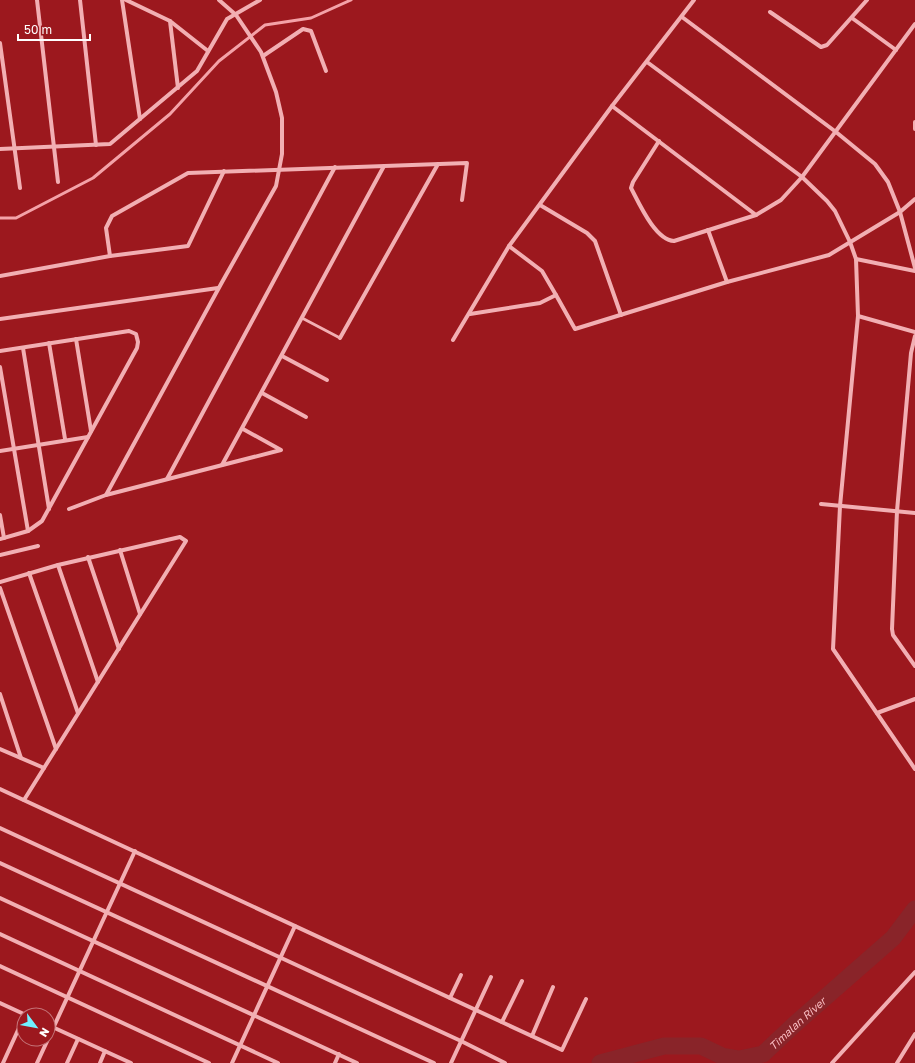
<svg xmlns="http://www.w3.org/2000/svg" width="915" height="1063" font-family="'Golos Text',sans-serif">
	<style>
		.lines { fill: none; stroke-linecap: round; stroke-linejoin: round }
		.stream { stroke: #f4a2a8; stroke-width: 3 }
		.river { stroke: #892429; stroke-width: 17 }
		.service { stroke: #f2afb3; stroke-width: 3 }
		.minor { stroke: #f2afb3; stroke-width: 4 }
		.labels { text-anchor: middle; dominant-baseline: central; stroke-width: 3; stroke-linejoin: round; paint-order: stroke }
		.water-label { font-size: 11px; font-style: italic; fill: #f8bbc0; stroke: #9c181e }
	</style>
	<rect width="100%" height="100%" fill="#9c181e"/>
	<g class="lines">
		<polyline class="stream" points="0,218 16,218 93,178 170,114 219,61 265,25 311,18 351,0"/>
		<path class="river" id="s1" d="M600,1063L664,1046H701L722,1056L739,1059L763,1054L795,1024L893,938L915,909"/>
		<polyline class="service" points="302,318 340,338"/>
		<g class="minor">
			<polyline points="37,0 58,182"/>
			<polyline points="80,0 96,145"/>
			<polyline points="122,0 140,119"/>
			<polyline points="126,0 170,21 208,51"/>
			<polyline points="770,12 821,47 827,45 867,0"/>
			<polyline points="682,17 836,132 875,164 888,182 900,212 915,268"/>
			<polyline points="852,18 896,50"/>
			<polyline points="170,21 178,88"/>
			<polyline points="0,43 20,188"/>
			<polyline points="263,56 303,29 311,31 326,71"/>
			<polyline points="647,62 802,177 827,201 835,211 850,242 856,259 858,316 840,506 833,649 915,769"/>
			<polyline points="612,106 756,215"/>
			<polyline points="915,122 915,129"/>
			<path d="M659,141L633,182L631,188C639,203 655,240 674,241L756,215L781,200L802,177L915,24"/>
			<polyline points="0,149 110,144 197,71 227,19 260,0"/>
			<polyline points="540,205 587,233 595,241 621,315"/>
			<polyline points="708,230 727,282"/>
			<polyline points="110,256 106,228 112,216 188,173 467,163 462,200"/>
			<polyline points="856,259 915,271"/>
			<polyline points="0,276 110,256 188,246 224,171"/>
			<polyline points="556,295 575,329 727,282 829,255 900,212 915,199"/>
			<polyline points="470,314 540,303 556,295 542,271 509,246"/>
			<polyline points="858,316 915,332"/>
			<polyline points="0,319 218,288"/>
			<polyline points="915,336 911,353 897,511 892,629 893,635 915,666"/>
			<polyline points="340,338 438,164"/>
			<polyline points="76,339 91,431"/>
			<polyline points="453,340 509,246 612,106 694,0"/>
			<polyline points="49,343 65,439"/>
			<polyline points="23,348 49,509"/>
			<polyline points="0,351 129,331 136,334 138,342 137,348 42,521 28,531 0,539"/>
			<polyline points="282,356 327,380"/>
			<polyline points="0,367 28,531"/>
			<polyline points="262,393 306,417"/>
			<polyline points="0,451 88,437"/>
			<polyline points="222,465 384,166"/>
			<polyline points="167,479 335,167"/>
			<polyline points="106,495 221,284 276,186 282,154 282,118 276,92 261,52 236,15 219,0"/>
			<polyline points="821,504 915,513"/>
			<polyline points="69,509 106,495 281,450 243,429"/>
			<polyline points="0,515 4,538"/>
			<polyline points="120,550 140,614"/>
			<polyline points="0,555 38,546"/>
			<polyline points="88,557 119,649"/>
			<polyline points="58,565 98,682"/>
			<polyline points="29,573 78,713"/>
			<polyline points="0,582 58,565 180,537 186,541 24,800"/>
			<polyline points="0,588 56,749"/>
			<polyline points="0,694 21,758"/>
			<polyline points="877,713 915,699"/>
			<polyline points="0,749 44,768"/>
			<polyline points="0,789 562,1050 586,999"/>
			<polyline points="0,828 461,1041 505,1063"/>
			<polyline points="0,863 434,1063"/>
			<polyline points="0,898 357,1063"/>
			<polyline points="0,934 278,1063"/>
			<polyline points="0,966 209,1063"/>
			<polyline points="450,998 461,975"/>
			<polyline points="0,1003 26,1015"/>
			<polyline points="502,1022 522,981"/>
			<polyline points="48,1025 131,1063"/>
			<polyline points="532,1036 553,987"/>
			<polyline points="3,1063 24,1017"/>
			<polyline points="37,1063 135,851"/>
			<polyline points="67,1063 78,1039"/>
			<polyline points="100,1063 105,1051"/>
			<polyline points="232,1063 295,926"/>
			<polyline points="335,1063 339,1054"/>
			<polyline points="451,1063 491,977"/>
			<polyline points="832,1063 915,972"/>
			<polyline points="897,1063 915,1034"/>
		</g>
	</g>
	<g class="labels">
		<g class="water-label">
			<text stroke="none"><textPath href="#s1" startOffset="214">Timalan River</textPath></text>
		</g>
	</g>
	<g transform="translate(36 1027) rotate(122)"><circle r="19" fill="#9c181e" stroke="#c47478"/>
	<path d="M0-3L7 15L0 10L-7 15Z" fill="#70f1ff"/>
	<text y="-6" font-size="11" font-weight="bold" text-anchor="middle" fill="#ffffff">N</text>
	</g>
	<path d="M18 34v6h72v-6" fill="none" stroke="#ffffff" stroke-width="2"/>
	<text x="24" y="34" font-size="12" fill="#ffffff" stroke="#9c181e" stroke-width="3" paint-order="stroke">50 m</text>
</svg>
